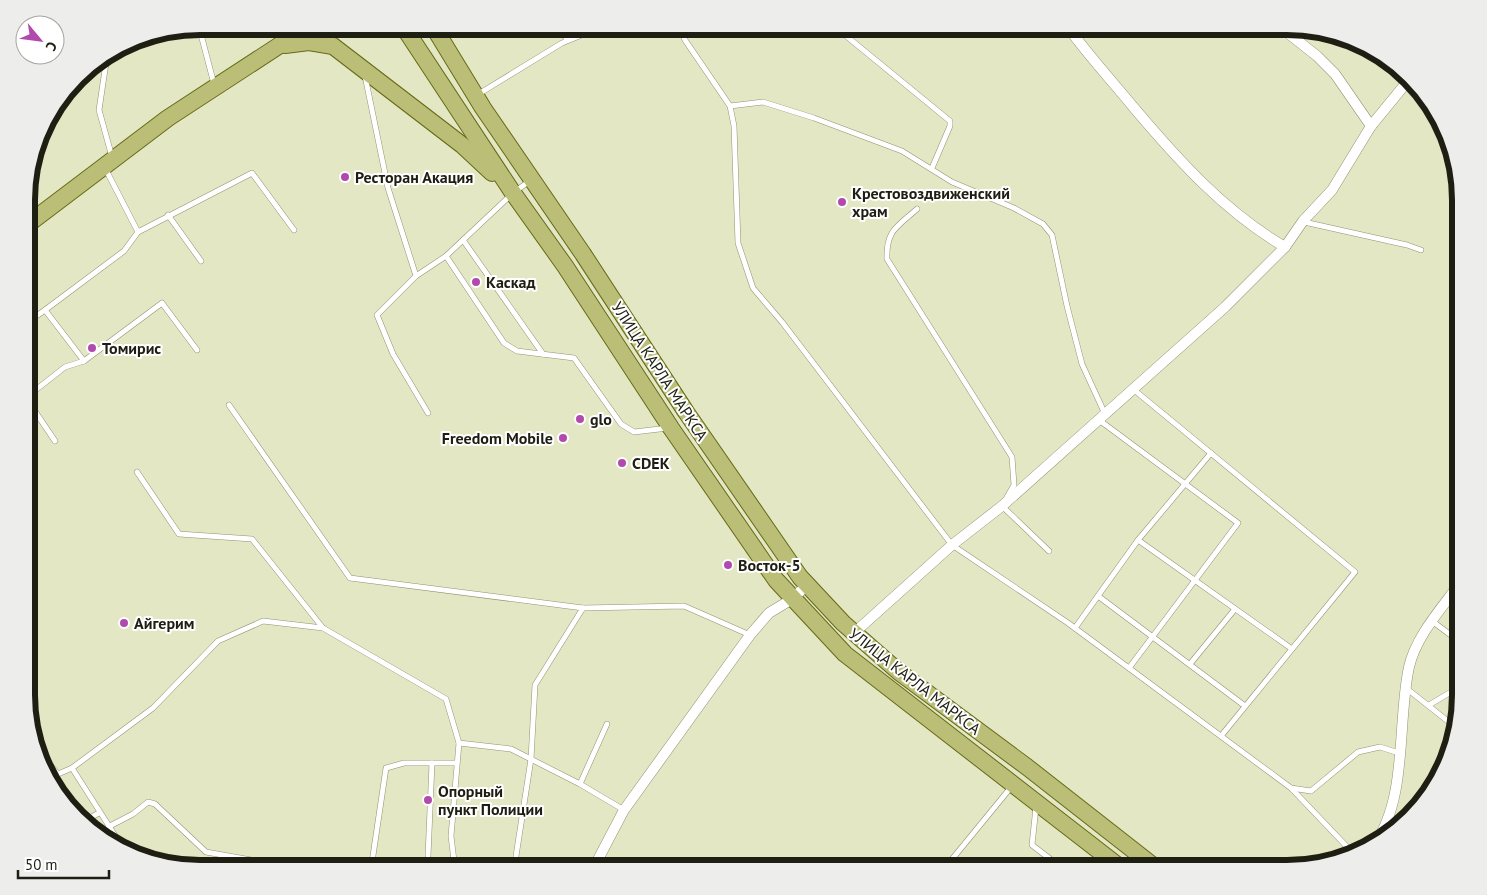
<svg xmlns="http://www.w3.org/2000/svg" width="1487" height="895" font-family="'PT Sans',sans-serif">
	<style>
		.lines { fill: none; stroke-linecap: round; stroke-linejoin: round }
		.lane-casing { stroke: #919473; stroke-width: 6 }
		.street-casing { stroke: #919473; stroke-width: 11 }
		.primary-casing { stroke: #666a17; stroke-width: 18 }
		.lane { stroke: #fff; stroke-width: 5 }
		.street { stroke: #fff; stroke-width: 10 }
		.primary { stroke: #bbbe76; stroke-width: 16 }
		.poi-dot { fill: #b24aad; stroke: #fff; stroke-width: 2 }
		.labels { text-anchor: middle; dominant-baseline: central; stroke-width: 4; stroke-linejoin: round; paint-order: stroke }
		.poi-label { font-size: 16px; font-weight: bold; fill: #1e1f12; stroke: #fff; text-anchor: start }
		.street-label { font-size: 16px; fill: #1e1f12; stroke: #fff }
		.rim { fill: none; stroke: #1e1f12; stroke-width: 6 }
	</style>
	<rect width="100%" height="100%" fill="#e3e7c4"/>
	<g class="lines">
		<g class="lane-casing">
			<g id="lane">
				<polyline points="679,26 685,40 730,106 734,126 738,243 753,288 782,322 952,545 1068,623 1291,788 1352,852"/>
				<polyline points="834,26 950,121 950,126 932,168"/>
				<polyline points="199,27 214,84"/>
				<polyline points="566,39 580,26"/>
				<polyline points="104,58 106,63 99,110 112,157"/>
				<polyline points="365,76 388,188 416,276"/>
				<polyline points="477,95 562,43 604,26"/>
				<polyline points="730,106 763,102 814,118 902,151 952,182 1014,208 1043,224 1052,235 1067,306 1082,364 1105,414"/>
				<polyline points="105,168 138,232 124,251 45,310 84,361 162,303 197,350"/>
				<path d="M917,209C897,227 886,230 887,259L1012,457L1014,485L1007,497"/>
				<polyline points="168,215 201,261"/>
				<polyline points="1304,222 1407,245 1421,250"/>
				<polyline points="138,232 252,173 294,230"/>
				<polyline points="463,240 543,354"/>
				<polyline points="446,256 504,343 517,351 574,358 621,424 634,432 668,428"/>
				<polyline points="28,322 45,310"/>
				<polyline points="1133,389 1355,572 1221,736"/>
				<polyline points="28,396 65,367 84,361"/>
				<polyline points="28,401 55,441"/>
				<polyline points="229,405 350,578 583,608 684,606 750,635"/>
				<polyline points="428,413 393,354 377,315 416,276 446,256 513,193 531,180"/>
				<polyline points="1099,420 1238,523 1129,668"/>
				<polyline points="137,472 179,534 252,539 323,628 446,699 459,743 511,749 580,784 624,810"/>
				<polyline points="1003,504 1002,506 1049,551"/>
				<polyline points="1138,540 1211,453"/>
				<polyline points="1098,596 1245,706"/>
				<polyline points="1432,621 1460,642"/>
				<polyline points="1075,628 1138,540 1292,649"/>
				<polyline points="1190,664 1235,609"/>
				<polyline points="1406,688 1454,726"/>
				<polyline points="1429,705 1451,692 1460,691"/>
				<polyline points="42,756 58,774 72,768 153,708 218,641 263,621 323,628"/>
				<polyline points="72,768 123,848"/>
				<polyline points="580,784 607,724"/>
				<polyline points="1291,788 1311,791 1358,752 1380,747 1399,753"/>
				<polyline points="1036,807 1032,845 1062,868"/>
				<polyline points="86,820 99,813"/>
				<polyline points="108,827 133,814 148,802 155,804 206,852 268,863 273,869"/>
				<polyline points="428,856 432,763"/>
				<polyline points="371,869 386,768 404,763 456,763"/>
				<polyline points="455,869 451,836 459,743"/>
				<polyline points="514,869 531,759 535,685 583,608"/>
				<polyline points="944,869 1012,786"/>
			</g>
		</g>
		<g class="street-casing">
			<g id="street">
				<path d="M1067,26C1088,55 1112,81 1135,109C1179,161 1225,212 1285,247"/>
				<polyline points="1279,26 1317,56 1335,74 1371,126"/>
				<polyline points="854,633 952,545 1002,506 1225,307 1285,247 1303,221 1332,190 1371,126 1407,82"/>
				<path d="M1374,845C1408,798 1397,722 1409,667C1416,636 1442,608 1460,583"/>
				<polyline points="593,869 624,810 750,635 769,613 792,599 807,585"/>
			</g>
		</g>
		<g class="primary-casing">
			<g id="primary">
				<polyline points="403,26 513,193 565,266 671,428 776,580 845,654 1121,868"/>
				<polyline points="433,26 483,108 583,254 686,412 800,577 843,623 899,672 1027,767 1156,868"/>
				<polyline points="285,45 309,42 333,46 462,145 492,173"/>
				<polyline points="28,224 168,118 309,26"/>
			</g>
		</g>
		<use href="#lane" class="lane"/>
		<use href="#street" class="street"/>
		<use href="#primary" class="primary"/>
	</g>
	<g class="poi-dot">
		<circle cx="345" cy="177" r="5"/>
		<circle cx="842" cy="202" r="5"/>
		<circle cx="476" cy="282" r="5"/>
		<circle cx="92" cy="348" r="5"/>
		<circle cx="580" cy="419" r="5"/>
		<circle cx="563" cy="438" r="5"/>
		<circle cx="622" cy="463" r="5"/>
		<circle cx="728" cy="565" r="5"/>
		<circle cx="124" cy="623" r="5"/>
		<circle cx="428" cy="800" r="5"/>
	</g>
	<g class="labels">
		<g class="poi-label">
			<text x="355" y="177">Ресторан Акация</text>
			<text x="852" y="193">Крестовоздвиженский<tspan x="852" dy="18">храм</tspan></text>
			<text x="486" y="282">Каскад</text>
			<text x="102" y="348">Томирис</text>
			<text x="590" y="419">glo</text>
			<text x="553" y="438" text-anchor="end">Freedom Mobile</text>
			<text x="632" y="463">CDEK</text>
			<text x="738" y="565">Восток-5</text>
			<text x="134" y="623">Айгерим</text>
			<text x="438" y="791">Опорный<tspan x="438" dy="18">пункт Полиции</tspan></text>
		</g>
		<g class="street-label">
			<text transform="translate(660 371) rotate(57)">УЛИЦА КАРЛА МАРКСА</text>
			<text transform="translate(915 681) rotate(38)">УЛИЦА КАРЛА МАРКСА</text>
		</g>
	</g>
	<path d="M0 0H1487V895H0ZM200 35H1287A165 165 0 0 1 1452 200V695A165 165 0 0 1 1287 860H200A165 165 0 0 1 35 695V200A165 165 0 0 1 200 35Z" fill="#ededec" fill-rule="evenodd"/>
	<path class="rim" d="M200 35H1287A165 165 0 0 1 1452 200V695A165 165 0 0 1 1287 860H200A165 165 0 0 1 35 695V200A165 165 0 0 1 200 35Z"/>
	<g transform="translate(40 40) rotate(119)"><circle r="24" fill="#ffffff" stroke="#a5a5a0"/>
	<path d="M0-4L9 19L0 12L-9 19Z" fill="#b24aad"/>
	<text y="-8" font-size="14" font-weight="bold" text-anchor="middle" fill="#1e1f12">С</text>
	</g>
	<path d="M18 870v8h91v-8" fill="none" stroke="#1e1f12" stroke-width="2.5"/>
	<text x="25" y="870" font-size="15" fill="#1e1f12" stroke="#ffffff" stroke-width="4" paint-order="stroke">50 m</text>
</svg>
